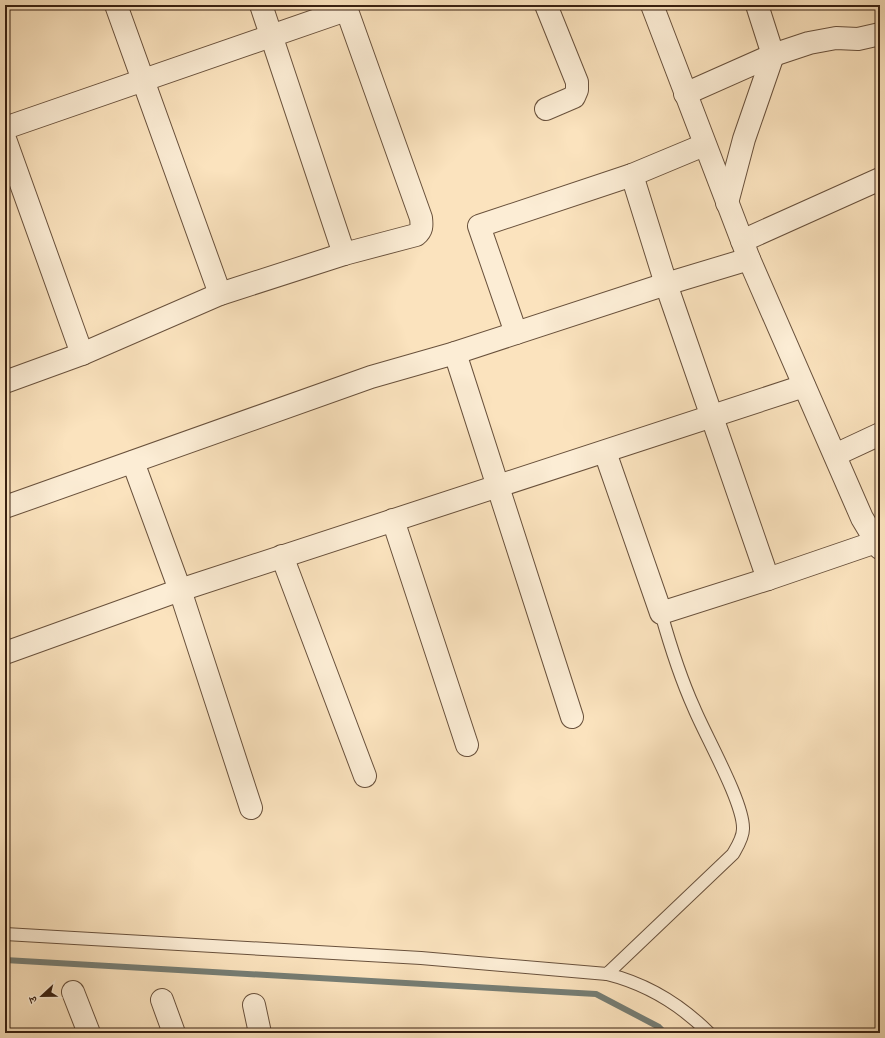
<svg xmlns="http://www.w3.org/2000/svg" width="885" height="1038" font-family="Cardo,'Noto Serif Devanagari',serif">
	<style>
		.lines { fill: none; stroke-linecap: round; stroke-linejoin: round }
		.stream { stroke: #767e75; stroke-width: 6 }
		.lane-casing { stroke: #69513c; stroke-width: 14 }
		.street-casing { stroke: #69513c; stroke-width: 24 }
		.lane { stroke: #fcedd5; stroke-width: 12 }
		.street { stroke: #fcedd5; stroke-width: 22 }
	</style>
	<rect width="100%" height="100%" fill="#fbe3be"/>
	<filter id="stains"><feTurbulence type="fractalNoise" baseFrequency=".005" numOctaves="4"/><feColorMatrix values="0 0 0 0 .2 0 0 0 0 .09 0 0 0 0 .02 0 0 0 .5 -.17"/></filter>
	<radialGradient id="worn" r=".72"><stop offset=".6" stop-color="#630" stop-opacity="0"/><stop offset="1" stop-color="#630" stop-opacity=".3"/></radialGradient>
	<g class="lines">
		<polyline class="stream" points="5,960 596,994 659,1027 665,1033"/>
		<g class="lane-casing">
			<g id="lane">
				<path d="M5,934L421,958L607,974L733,854C737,847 743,838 743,829C744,803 705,735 694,708C680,677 670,645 661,613"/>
				<path d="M607,974C647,984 680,1004 709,1033"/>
			</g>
		</g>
		<g class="street-casing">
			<g id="street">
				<polyline points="116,5 220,294"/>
				<polyline points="261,5 344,254"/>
				<polyline points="652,5 749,259 862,518 880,548"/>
				<polyline points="685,94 773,55 809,43 836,38 858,39 880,34"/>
				<polyline points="546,109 574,97 577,90 577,82 546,5"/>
				<polyline points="5,128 346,10"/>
				<polyline points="5,139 82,354"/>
				<polyline points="632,175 666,284 768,579"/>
				<polyline points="727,203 744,139 773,55 757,5"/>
				<polyline points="742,241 880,179"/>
				<polyline points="516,333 479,226 632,175 704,145"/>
				<polyline points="455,353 572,717"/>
				<path d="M5,382L82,354L220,294L344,254L416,235C422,230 422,226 421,218L345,5"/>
				<polyline points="605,452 661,613 768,579 876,542"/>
				<polyline points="835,455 880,434"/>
				<polyline points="133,462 180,590 251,808"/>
				<polyline points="5,507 371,377 455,353 666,284 749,259"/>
				<polyline points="393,520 467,745"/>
				<polyline points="282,556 365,776"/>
				<polyline points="5,653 180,590 804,386"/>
				<polyline points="73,992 89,1033"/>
				<polyline points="162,1000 174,1033"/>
				<polyline points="254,1005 260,1033"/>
			</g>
		</g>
		<use href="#lane" class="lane"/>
		<use href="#street" class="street"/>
	</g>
	<rect width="885" height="1038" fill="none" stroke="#fbe3be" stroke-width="20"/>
	<rect x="6" y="6" width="873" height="1026" fill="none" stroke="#382011" stroke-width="2"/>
	<rect x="10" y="10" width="865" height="1018" fill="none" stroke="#382011"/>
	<g transform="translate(42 996) rotate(248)" stroke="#fcedd5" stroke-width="3" paint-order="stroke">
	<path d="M0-3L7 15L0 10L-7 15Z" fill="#382011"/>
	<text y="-6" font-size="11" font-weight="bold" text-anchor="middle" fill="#382011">उ</text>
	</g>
	<rect width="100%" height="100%" filter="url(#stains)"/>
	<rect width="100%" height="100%" fill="url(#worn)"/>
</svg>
